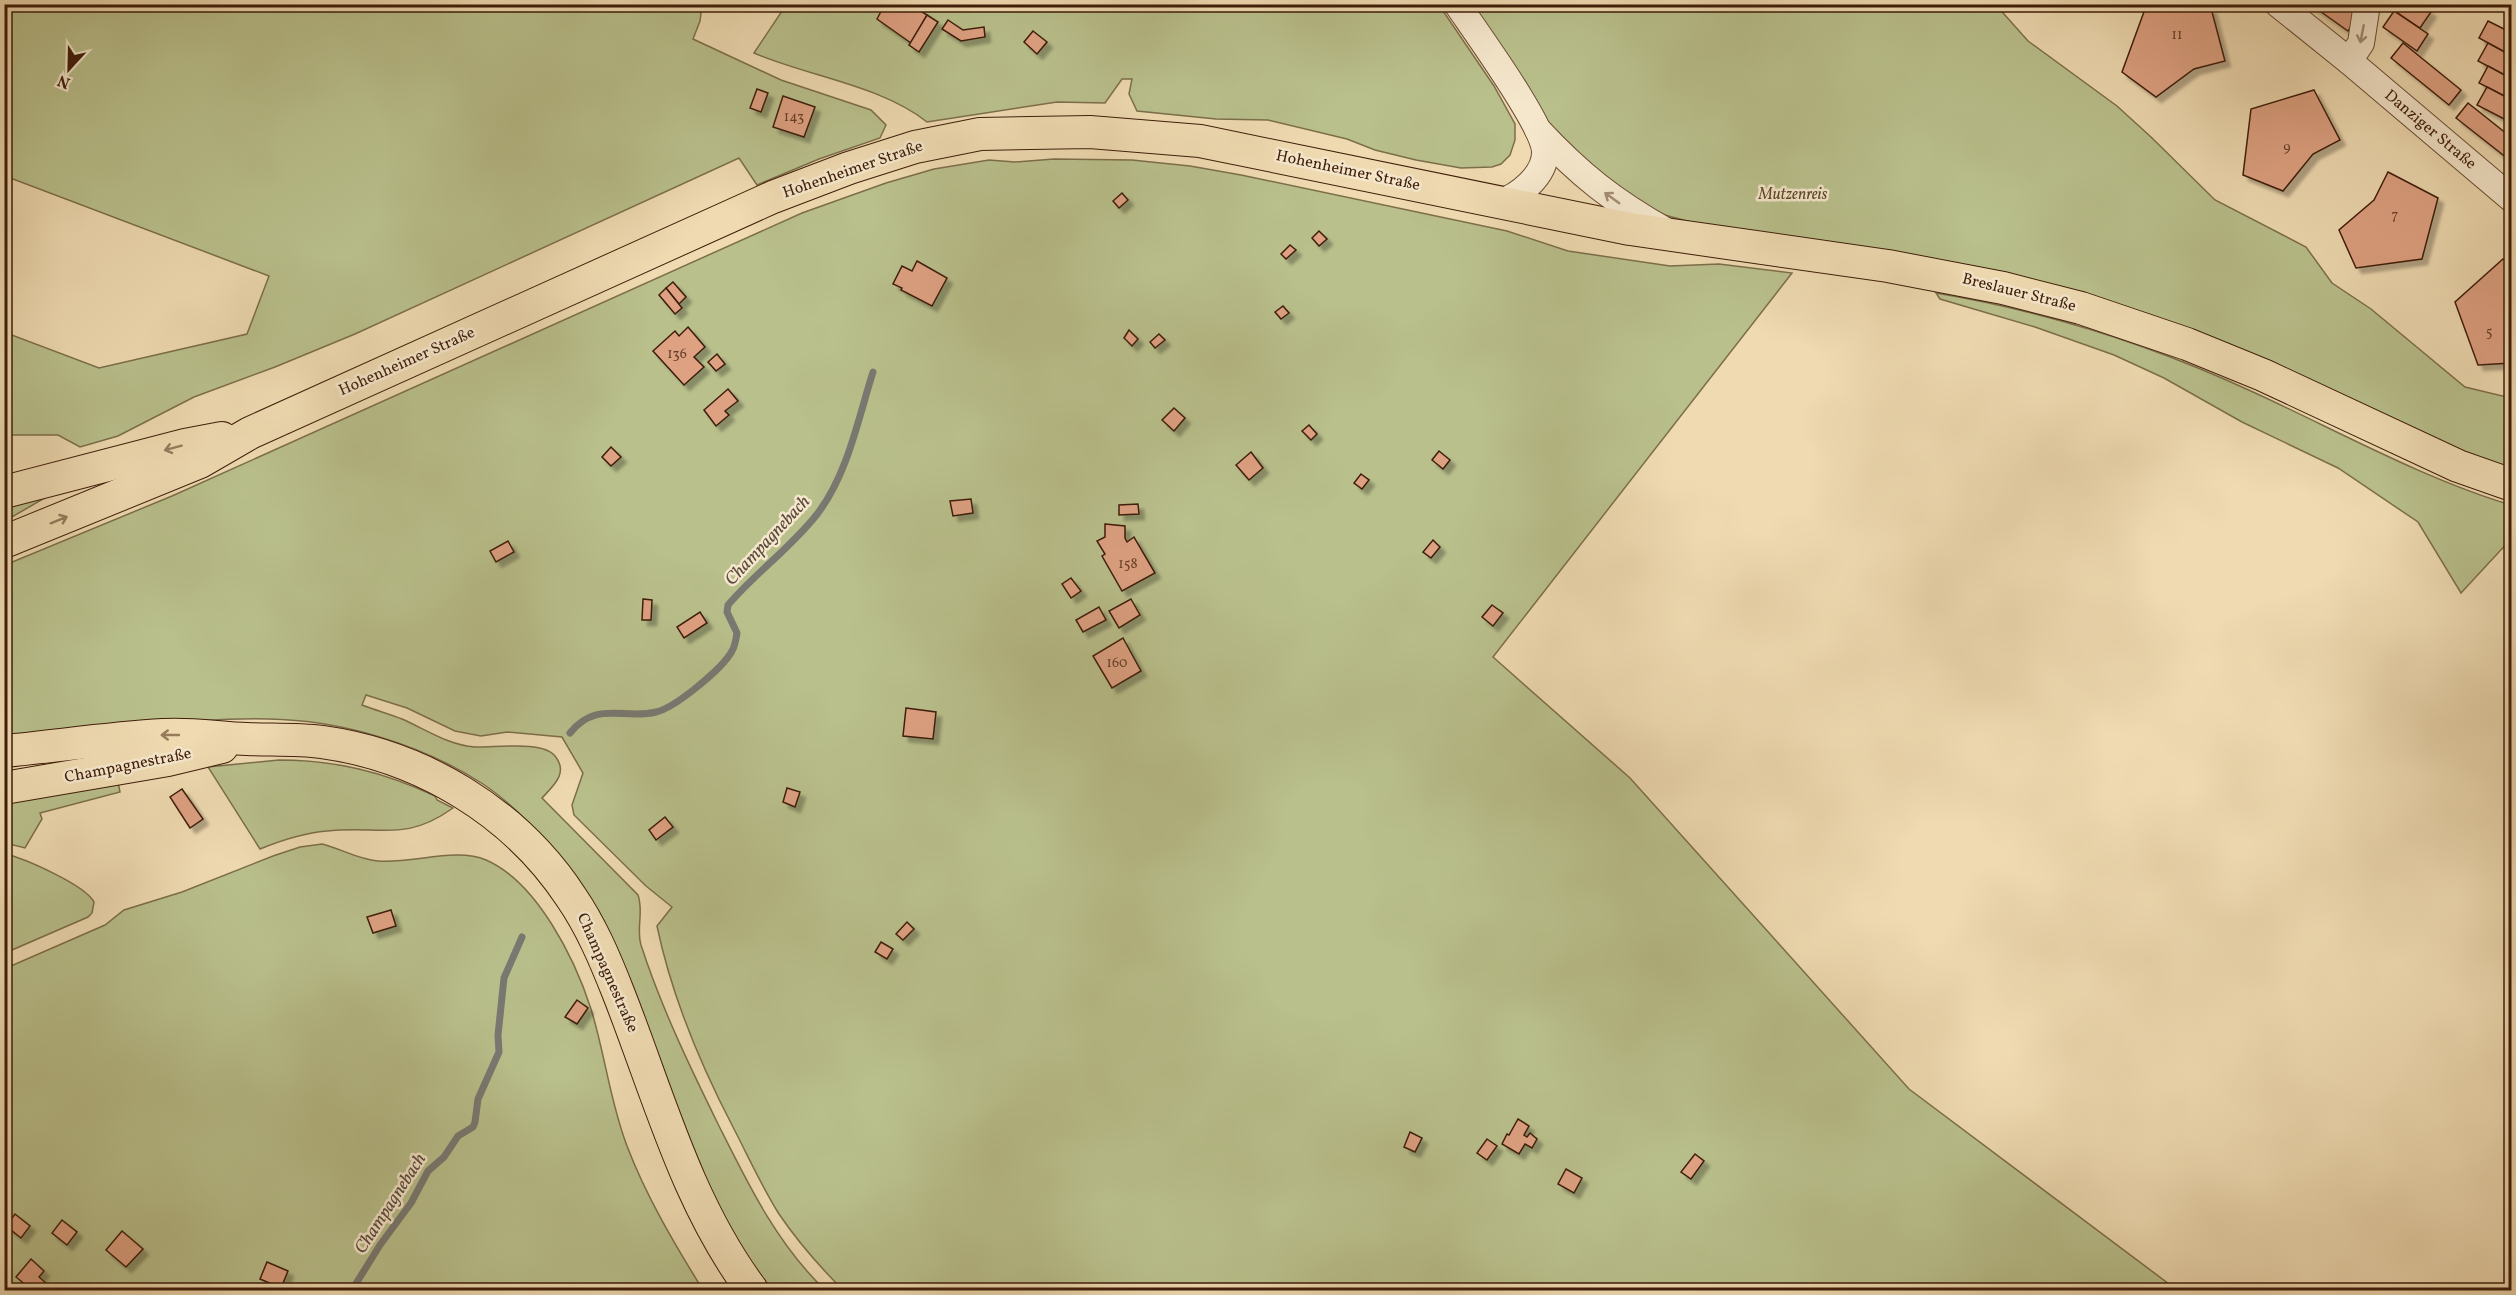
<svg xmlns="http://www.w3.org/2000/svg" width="2516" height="1295" font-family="Vollkorn,serif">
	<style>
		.green { fill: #b9c08c; stroke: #7c6e4a; stroke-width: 1.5 }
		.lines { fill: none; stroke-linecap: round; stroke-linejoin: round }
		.stream { stroke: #797972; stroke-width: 7 }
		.building { fill: #dea182; stroke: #3e1d09; stroke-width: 1.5; filter: url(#shadow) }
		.minor-casing { stroke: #6a4c33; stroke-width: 28 }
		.major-casing { stroke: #3e1d09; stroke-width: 34 }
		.minor { stroke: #f5e7cc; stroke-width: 26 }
		.major { stroke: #efdab1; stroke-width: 32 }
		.oneway { stroke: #a38c74 }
		.oneway2 { stroke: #967c5d }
		.labels { text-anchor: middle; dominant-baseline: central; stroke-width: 5; stroke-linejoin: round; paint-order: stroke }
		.number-label { font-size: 14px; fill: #663e27 }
		.street-label { font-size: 16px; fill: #3e1d09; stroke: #f5e7cc }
		.park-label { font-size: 16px; font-style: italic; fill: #5d462a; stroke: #f5e7cc }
		.water-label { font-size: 18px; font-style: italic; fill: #5b4b3e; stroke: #f5e7cc }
	</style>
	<defs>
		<filter id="shadow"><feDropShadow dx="5.5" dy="5.5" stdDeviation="1.5" flood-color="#0004"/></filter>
	</defs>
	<rect width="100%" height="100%" fill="#efdab1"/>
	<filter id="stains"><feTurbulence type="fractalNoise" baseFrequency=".00333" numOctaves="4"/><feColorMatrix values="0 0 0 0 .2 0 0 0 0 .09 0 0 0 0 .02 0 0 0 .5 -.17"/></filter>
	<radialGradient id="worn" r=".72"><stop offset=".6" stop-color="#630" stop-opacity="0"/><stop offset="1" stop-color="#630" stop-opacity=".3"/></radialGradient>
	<g class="green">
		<polygon points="5,5 702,5 700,21 693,39 781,80 871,110 886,125 880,138 819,159 757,185 739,158 355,334 275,367 194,397 118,436 80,447 58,435 5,435 4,332 99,368 247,334 269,276 5,176"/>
		<path d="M786,5H1439L1494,86L1515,124V140L1510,155L1501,164L1492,167L1461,168L1416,160L1375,150L1347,139L1268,120L1216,119L1137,111L1129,94L1132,79H1122L1105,103L1057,102L927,122C880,85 810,77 754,53Z"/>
		<polygon points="1469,5 1996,5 2028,41 2117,106 2151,137 2215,200 2306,247 2332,283 2371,309 2465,387 2511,398 2511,474 2243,356 1728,232 1661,214 1614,188 1544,119"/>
		<path d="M1054,159L1132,160L1190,166L1241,175L1507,231L1568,251L1670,266L1719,264L1792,273L1493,657L1630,778L1909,1089L2177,1290H843C820,1267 798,1242 779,1214C762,1187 749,1158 734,1129C700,1064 672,998 657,926L672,907L646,886L574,815L572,805L583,773L562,737L507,732L481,736L455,731L407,708L366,695L362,705C375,710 389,714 402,719C425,729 448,745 475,747C493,748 543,740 555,756C569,773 553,786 542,798L638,895C644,912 636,928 641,945C661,1007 690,1067 719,1126C748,1184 777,1244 825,1290H768L732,1237L547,842C528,821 507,800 483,784C421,744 341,720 268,719C180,717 92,735 5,735V565L172,496L802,213L886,183L934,169L989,160L1015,162Z"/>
		<path d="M1936,293C2044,311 2154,346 2253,392C2336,430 2424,479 2511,505V539L2461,593L2418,522L2338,468L2242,422L2164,378L2114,355L2035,327L1940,299Z"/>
		<polygon points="55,492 5,521 5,505"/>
		<path d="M279,760C335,760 384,772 435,796L437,800L453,808C404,843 380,825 327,831C303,833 282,840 260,849L208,767Z"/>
		<polygon points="118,782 120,792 40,813 42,819 25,848 5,843 5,802"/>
		<path d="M322,844C342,849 357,859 378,861C412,864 456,847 486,860C537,882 575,959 591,1009C605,1054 610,1102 627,1146C646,1196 675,1245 703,1290H5L4,969L105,925L124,910L182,892L273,856L300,847Z"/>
		<path d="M5,854C24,858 85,885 94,902L92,913L88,917L5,953Z"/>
	</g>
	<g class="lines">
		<g class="stream">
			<path d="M570,733C596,700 624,720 656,712C675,708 723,668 732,651C735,646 736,639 737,633L727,612L728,605C756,572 792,547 818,513C848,473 858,419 873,372"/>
			<polyline points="352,1290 380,1245 411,1203 428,1171 444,1157 458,1136 473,1127 475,1122 478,1099 499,1052 498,1035 504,978 522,937"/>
		</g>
	</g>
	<g class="building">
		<polygon points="885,4 910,4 927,15 911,43 877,19"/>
		<polygon points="2310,4 2342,4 2358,16 2348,31"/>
		<polygon points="2420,4 2431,12 2420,28 2386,5"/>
		<polygon points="2211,8 2225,61 2194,69 2156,97 2122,72 2145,9"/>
		<polygon points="2394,11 2428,34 2417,51 2383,27"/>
		<polygon points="927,15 938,22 919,52 909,45"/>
		<polygon points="948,20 963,30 984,27 985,37 961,41 942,29"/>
		<polygon points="2488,21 2512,33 2512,56 2479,38"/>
		<polygon points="1033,31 1047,42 1037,54 1024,42"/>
		<polygon points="2403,43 2461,90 2449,105 2391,58"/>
		<polygon points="2488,43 2512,56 2512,79 2478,61"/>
		<polygon points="2488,66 2512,79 2512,100 2479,83"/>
		<polygon points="2487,87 2512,100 2512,123 2477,105"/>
		<polygon points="757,89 768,93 761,112 750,108"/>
		<polygon points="2314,90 2340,140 2313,154 2283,191 2243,175 2251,109"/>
		<polygon points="783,96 815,107 804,137 773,127"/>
		<polygon points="2468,103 2512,138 2512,162 2456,118"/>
		<polygon points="2388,172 2438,198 2422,259 2356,268 2339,230 2374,200"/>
		<polygon points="1122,193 1128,200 1119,208 1113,201"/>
		<polygon points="1319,231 1327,239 1319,246 1312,238"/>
		<polygon points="1290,245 1296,250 1286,259 1281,254"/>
		<polygon points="2503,259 2512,265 2512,363 2478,365 2455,302"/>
		<polygon points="917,261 947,278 932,306 901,290 902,288 893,284 902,266 912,271"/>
		<polygon points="673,282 686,297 679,304 666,288"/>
		<polygon points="666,288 682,308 675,314 659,295"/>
		<polygon points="1283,306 1289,313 1281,319 1275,312"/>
		<polygon points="688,327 705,347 694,357 704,367 684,385 653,351 675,331 679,336"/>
		<polygon points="1129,330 1138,339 1132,346 1124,338"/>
		<polygon points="1159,334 1165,340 1155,348 1150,342"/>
		<polygon points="717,354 725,364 716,371 708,362"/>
		<polygon points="728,389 738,401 725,411 729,415 716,426 704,410"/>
		<polygon points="1174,408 1185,418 1174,431 1162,420"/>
		<polygon points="1309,425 1317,434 1311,440 1302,431"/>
		<polygon points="611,447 621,457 611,466 602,457"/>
		<polygon points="1439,451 1450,460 1443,469 1432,460"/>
		<polygon points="1251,452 1263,468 1249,480 1236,465"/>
		<polygon points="1361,474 1369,480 1362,489 1354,483"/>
		<polygon points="971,499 973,513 953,516 950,501"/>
		<polygon points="1138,504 1139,514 1119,515 1119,505"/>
		<polygon points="1105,524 1125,526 1125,538 1127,542 1134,537 1155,573 1122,591 1102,556 1105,554 1097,541 1105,537"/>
		<polygon points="1433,540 1440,547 1431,558 1423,552"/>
		<polygon points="508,541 514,552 496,562 490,551"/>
		<polygon points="1071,578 1081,591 1071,598 1062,584"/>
		<polygon points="643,599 652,600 651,620 642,620"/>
		<polygon points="1131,599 1140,615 1119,628 1109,611"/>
		<polygon points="1492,605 1503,613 1493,626 1482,617"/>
		<polygon points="1099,607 1106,620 1083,632 1076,620"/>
		<polygon points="700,612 707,623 684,638 677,627"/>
		<polygon points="1123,638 1141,671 1112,688 1093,656"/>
		<polygon points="906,708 936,712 933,739 903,736"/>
		<polygon points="787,788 800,792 795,807 783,802"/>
		<polygon points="182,789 203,819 190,828 170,797"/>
		<polygon points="665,817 673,827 656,840 649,830"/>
		<polygon points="391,910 396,926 373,933 367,917"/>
		<polygon points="907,922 914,929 903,940 896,934"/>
		<polygon points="881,942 893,949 887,959 875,952"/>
		<polygon points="577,1000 588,1008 577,1024 565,1017"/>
		<polygon points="1518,1119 1529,1126 1524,1135 1527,1137 1530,1133 1537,1139 1532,1148 1525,1144 1519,1154 1502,1144 1507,1134 1509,1135"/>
		<polygon points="1410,1132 1422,1138 1415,1152 1404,1147"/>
		<polygon points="1487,1139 1497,1146 1487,1160 1477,1153"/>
		<polygon points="1695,1154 1704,1161 1691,1179 1681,1172"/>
		<polygon points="1566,1169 1582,1178 1574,1193 1558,1184"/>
		<polygon points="15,1214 30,1226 21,1238 6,1226"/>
		<polygon points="62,1220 77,1232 67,1245 52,1233"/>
		<polygon points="122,1231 143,1249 126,1267 106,1250"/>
		<polygon points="31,1259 44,1271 39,1277 47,1284 42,1290 32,1290 16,1277"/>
		<polygon points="267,1262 288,1271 281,1288 260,1279"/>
	</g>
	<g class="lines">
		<g class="minor-casing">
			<g id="minor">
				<path d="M1457,4C1476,32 1543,124 1545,151C1546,175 1519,197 1498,203"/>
				<polyline points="2278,4 2349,61 2512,199"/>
				<polyline points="2349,61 2361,43 2367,4"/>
				<path d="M1538,130C1580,175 1613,201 1666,231"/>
			</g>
		</g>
		<g class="major-casing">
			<g id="major">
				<polyline points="4,492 185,445 222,438"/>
				<polyline points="4,542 200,462 250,433 773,197 849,168 915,147 980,134 1090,132 1200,141 1630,229 1888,266 2003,288 2081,308 2187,344 2263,375 2458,466 2512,485"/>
				<path d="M4,751C57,746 110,738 163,735C191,733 219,738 247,739C272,740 297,739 322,742C422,756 515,812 571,897C591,926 605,959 618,992C658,1093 686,1202 752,1290"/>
				<polyline points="4,788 168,760 222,747"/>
			</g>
		</g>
		<use href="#minor" class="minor"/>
		<use href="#major" class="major"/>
	</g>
	<defs><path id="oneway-shaft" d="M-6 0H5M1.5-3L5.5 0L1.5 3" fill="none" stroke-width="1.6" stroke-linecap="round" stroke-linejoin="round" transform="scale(1.5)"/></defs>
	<g class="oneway">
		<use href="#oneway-shaft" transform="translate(2362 34) rotate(101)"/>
		<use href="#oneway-shaft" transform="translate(1612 198) rotate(-144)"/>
	</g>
	<g class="oneway2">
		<use href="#oneway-shaft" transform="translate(173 448) rotate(165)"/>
		<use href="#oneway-shaft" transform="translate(59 520) rotate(-22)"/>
		<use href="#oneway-shaft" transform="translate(170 735) rotate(180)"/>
	</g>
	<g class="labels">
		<g class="number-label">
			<text x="2177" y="35">11</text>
			<text x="794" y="117">143</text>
			<text x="2287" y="147">9</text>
			<text x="2395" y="215">7</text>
			<text x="2489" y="332">5</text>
			<text x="677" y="354">136</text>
			<text x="1128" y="564">158</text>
			<text x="1117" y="663">160</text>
		</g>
		<g class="street-label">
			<text transform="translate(2430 130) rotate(40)">Danziger Straße</text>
			<text transform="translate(853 170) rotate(-19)">Hohenheimer Straße</text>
			<text transform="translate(1348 171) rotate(12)">Hohenheimer Straße</text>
			<text transform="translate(2019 293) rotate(14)">Breslauer Straße</text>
			<text transform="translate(407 362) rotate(-24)">Hohenheimer Straße</text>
			<text transform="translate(128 766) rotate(-11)">Champagnestraße</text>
			<text transform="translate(607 973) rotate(66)">Champagnestraße</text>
		</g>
		<g class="park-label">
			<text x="1793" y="195">Mutzenreis</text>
		</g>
		<g class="water-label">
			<text transform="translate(768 541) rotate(-47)">Champagnebach</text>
			<text transform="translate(391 1204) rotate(-57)">Champagnebach</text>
		</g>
	</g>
	<rect width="2516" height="1295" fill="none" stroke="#efdab1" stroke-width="24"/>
	<rect x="6" y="6" width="2504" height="1283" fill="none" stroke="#3e1d09" stroke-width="3"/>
	<rect x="12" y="12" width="2492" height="1271" fill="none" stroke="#3e1d09" stroke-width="1.5"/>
	<g transform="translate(69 69) rotate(202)" stroke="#f5e7cc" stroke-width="4.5" paint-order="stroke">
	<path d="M0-4.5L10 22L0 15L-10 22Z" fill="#3e1d09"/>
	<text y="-9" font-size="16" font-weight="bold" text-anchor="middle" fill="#3e1d09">N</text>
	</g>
	<rect width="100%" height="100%" filter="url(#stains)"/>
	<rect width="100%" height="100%" fill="url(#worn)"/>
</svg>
